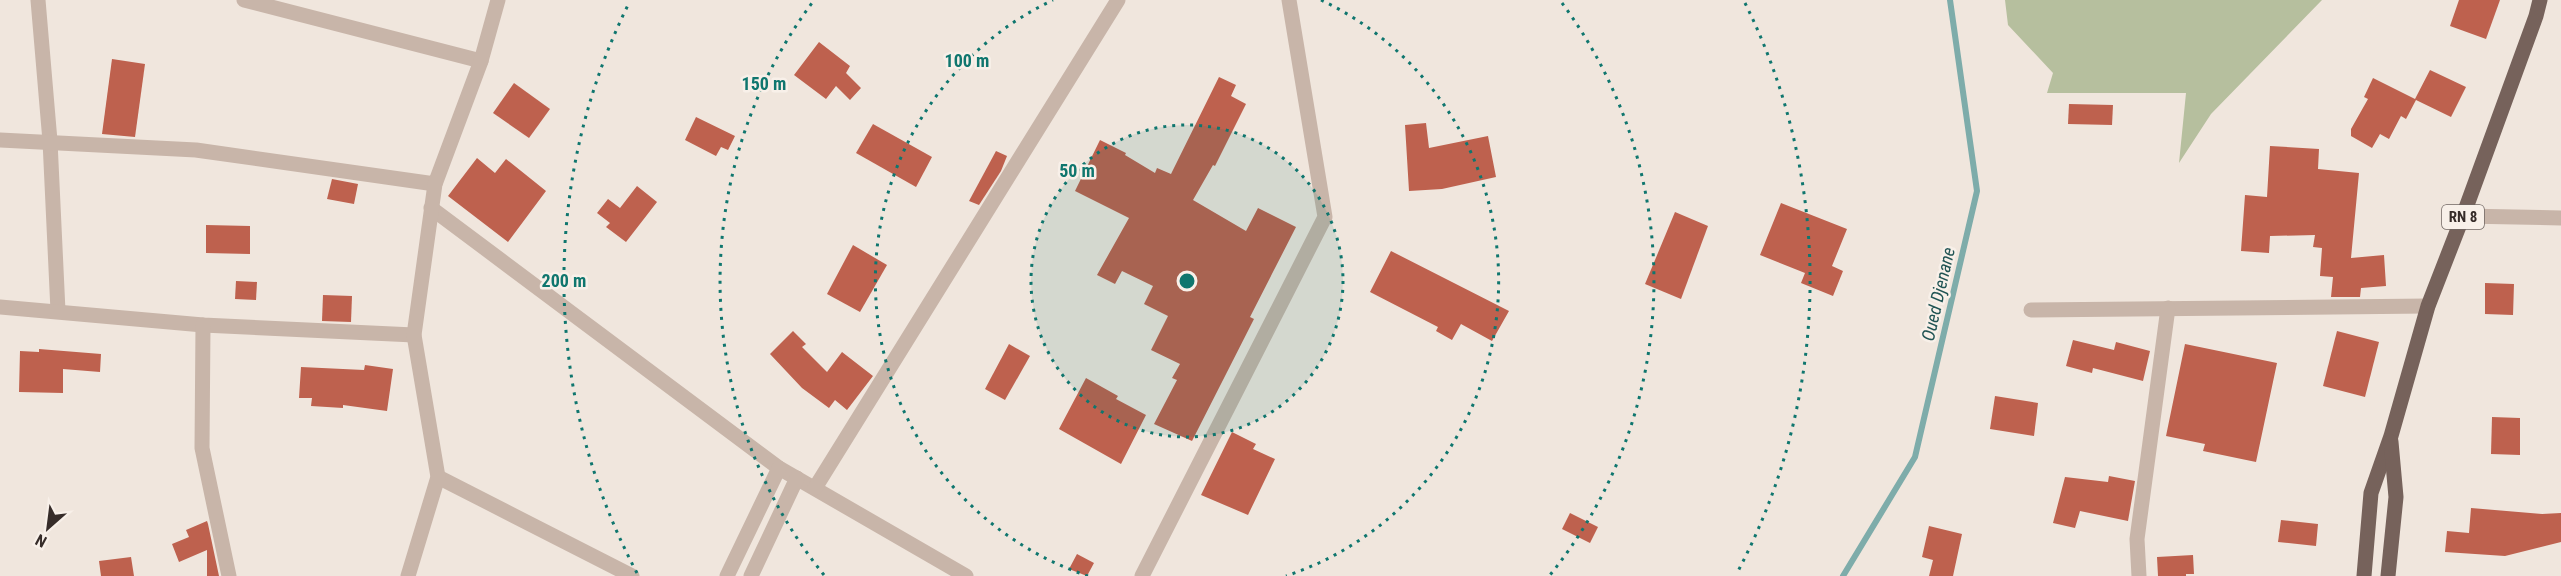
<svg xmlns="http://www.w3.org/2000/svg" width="2561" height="576" font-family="'Roboto Condensed',sans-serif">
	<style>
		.green { fill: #b6bf9e }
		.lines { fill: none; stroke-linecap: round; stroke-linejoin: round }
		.stream { stroke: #7eacaa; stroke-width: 6 }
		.building { fill: #be614e }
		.minor { stroke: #c8b5a9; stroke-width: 15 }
		.major { stroke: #76625b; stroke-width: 15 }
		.ring { fill: none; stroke: #0f766e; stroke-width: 3; stroke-dasharray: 3 6 }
		.labels { text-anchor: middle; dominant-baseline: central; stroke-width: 5; stroke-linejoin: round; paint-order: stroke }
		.shield { fill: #f8f0e9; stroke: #706763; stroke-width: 1.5 }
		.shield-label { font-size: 15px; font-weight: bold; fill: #362c29 }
		.water-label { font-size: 18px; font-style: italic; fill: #215454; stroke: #f8f0e9 }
		.centre { fill: #0f766e; stroke: #f8f0e9; stroke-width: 3 }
		.ring-label { font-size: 18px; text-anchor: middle; font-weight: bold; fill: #0f766e; stroke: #f8f0e9; stroke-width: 5; stroke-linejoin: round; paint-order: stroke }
	</style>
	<rect width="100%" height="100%" fill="#f0e6dd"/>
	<polygon class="green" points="2005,0 2322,0 2211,114 2179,163 2186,93 2047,93 2053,73 2008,25"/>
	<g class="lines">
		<polyline class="stream" points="1843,576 1915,457 1977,191 1950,0"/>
	</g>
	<g class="building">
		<polygon points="2459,0 2500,0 2486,39 2450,26"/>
		<polygon points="819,42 850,66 846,73 861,88 850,100 836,86 826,99 794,75"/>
		<polygon points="112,59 145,64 135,137 102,134"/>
		<polygon points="2430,70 2466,87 2451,117 2416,100 2406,119 2401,116 2389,139 2380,134 2372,148 2351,136 2351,129 2368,99 2364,97 2373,78 2415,99"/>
		<polygon points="1219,77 1236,85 1231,96 1246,104 1215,166 1213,165 1193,200 1246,231 1258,208 1296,227 1250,317 1254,319 1192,441 1154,424 1177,380 1172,378 1180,364 1151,350 1168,316 1144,304 1153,286 1122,271 1115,284 1097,275 1129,218 1075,191 1100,140 1126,153 1125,155 1155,173 1157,168 1171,174"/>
		<polygon points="514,83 550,109 529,138 493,113"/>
		<polygon points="2069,104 2113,105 2112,125 2068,124"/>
		<polygon points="696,117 735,136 728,150 721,147 716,156 685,140"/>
		<polygon points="1426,123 1429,148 1488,136 1496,177 1442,189 1409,191 1405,125"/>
		<polygon points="873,124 932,157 916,187 856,153"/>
		<polygon points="2270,146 2319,149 2318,169 2359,173 2351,258 2384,255 2386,286 2361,288 2360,297 2331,297 2333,277 2320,276 2322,248 2313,247 2315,235 2270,236 2269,253 2241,251 2245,195 2267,197"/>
		<polygon points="996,151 1007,156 1001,171 979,205 969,201"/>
		<polygon points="477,158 495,173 506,159 546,191 508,242 448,196"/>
		<polygon points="332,179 358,184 354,204 327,199"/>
		<polygon points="637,186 657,202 626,242 606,227 610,223 597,213 608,199 620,208"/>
		<polygon points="1781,203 1847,229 1832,266 1843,271 1833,296 1801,283 1805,273 1760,255"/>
		<polygon points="1675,212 1708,226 1681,299 1645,284"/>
		<polygon points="206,225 250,226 250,254 206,253"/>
		<polygon points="853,245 887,265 860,312 827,294"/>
		<polygon points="1391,251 1509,311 1492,341 1461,324 1452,340 1436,331 1438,327 1370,292"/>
		<polygon points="236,281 257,282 256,300 235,299"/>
		<polygon points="2485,283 2514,284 2513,315 2485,314"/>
		<polygon points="323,295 352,296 351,322 322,321"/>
		<polygon points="793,331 806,344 802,347 827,372 842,352 873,376 847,410 835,400 829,408 802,388 770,354"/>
		<polygon points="2337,331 2379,342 2365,397 2323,386"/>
		<polygon points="2073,340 2114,350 2116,342 2150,351 2143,381 2093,368 2092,373 2066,366"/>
		<polygon points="1009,344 1030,356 1005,400 985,389"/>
		<polygon points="2185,344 2277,363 2256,462 2203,451 2205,444 2166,436"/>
		<polygon points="39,349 101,354 100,372 63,369 63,393 19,392 20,351 39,352"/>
		<polygon points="365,365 393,369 387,411 343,405 343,408 311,406 312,398 299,398 301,367 364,370"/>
		<polygon points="1086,378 1118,396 1116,399 1146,415 1121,464 1059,429"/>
		<polygon points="1995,396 2038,403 2034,436 1990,429"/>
		<polygon points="2492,417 2520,418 2520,455 2491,454"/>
		<polygon points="1232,432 1256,444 1253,449 1275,459 1248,515 1201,495"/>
		<polygon points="2109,476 2135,481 2128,521 2080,511 2075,528 2053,523 2065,477 2108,482"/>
		<polygon points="2471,508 2542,514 2561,513 2561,542 2505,556 2445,552 2447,531 2469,533"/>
		<polygon points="1570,513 1598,527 1590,543 1562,529"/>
		<polygon points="2281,520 2318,524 2316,546 2278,542"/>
		<polygon points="207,521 208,524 219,576 207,576 207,550 179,562 172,544 189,537 186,530"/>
		<polygon points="1929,526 1962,534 1953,576 1929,576 1933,560 1922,557"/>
		<polygon points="1077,554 1094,563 1087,576 1069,569"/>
		<polygon points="2193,555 2194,574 2186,574 2186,576 2158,576 2157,557"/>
		<polygon points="131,557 134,576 101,576 99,561"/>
	</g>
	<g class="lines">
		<g class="minor">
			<polyline points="38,0 50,141 58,311"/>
			<polyline points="244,0 481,61"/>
			<polyline points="0,140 196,150 435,184"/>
			<polyline points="431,208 779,468 966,576"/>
			<polyline points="2463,216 2561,218"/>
			<polyline points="0,307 203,325 414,335"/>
			<polyline points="2031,310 2428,306"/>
			<polyline points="203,325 202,448 229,576"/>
			<polyline points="438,477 632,576"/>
			<polyline points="815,488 1118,0"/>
			<polyline points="408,576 438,477 414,335 435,184 481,61 498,0"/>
			<polyline points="727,576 779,468"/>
			<polyline points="751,576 797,478"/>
			<polyline points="1142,576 1325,217 1289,0"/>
			<polyline points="2139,576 2137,539 2168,308"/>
		</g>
		<g class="major">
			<polyline points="2364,576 2371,493 2391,436 2428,306 2463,216 2536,16 2540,0"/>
			<polyline points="2388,576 2396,497 2391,442"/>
		</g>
	</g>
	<circle cx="1187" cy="281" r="156" fill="#0f766e" fill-opacity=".12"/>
	<g class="ring">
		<circle cx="1187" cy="281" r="156"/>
		<path d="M1088 576A311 311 0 0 1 1053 0M1321 0A311 311 0 0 1 1286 576"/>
		<path d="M824 575A467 467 0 0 1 812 3M1562 3A467 467 0 0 1 1550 575"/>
		<path d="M637 573A623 623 0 0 1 629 3M1745 3A623 623 0 0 1 1737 573"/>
	</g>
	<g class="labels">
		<rect class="shield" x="2442" y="205" width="42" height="24" rx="4.5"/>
		<g class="shield-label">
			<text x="2463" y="217">RN 8</text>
		</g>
		<g class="water-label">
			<text transform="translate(1938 294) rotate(-77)">Oued Djenane</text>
		</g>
	</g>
	<circle cx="1187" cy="281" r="9" class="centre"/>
	<g class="ring-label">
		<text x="967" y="67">100 m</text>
		<text x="764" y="90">150 m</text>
		<text x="1077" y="177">50 m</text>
		<text x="564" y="287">200 m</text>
	</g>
	<g transform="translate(48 528) rotate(208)" stroke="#f8f0e9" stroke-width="4.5" paint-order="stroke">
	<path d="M0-4.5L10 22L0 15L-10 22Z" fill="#362c29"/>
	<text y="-9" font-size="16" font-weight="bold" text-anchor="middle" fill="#362c29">N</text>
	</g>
</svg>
